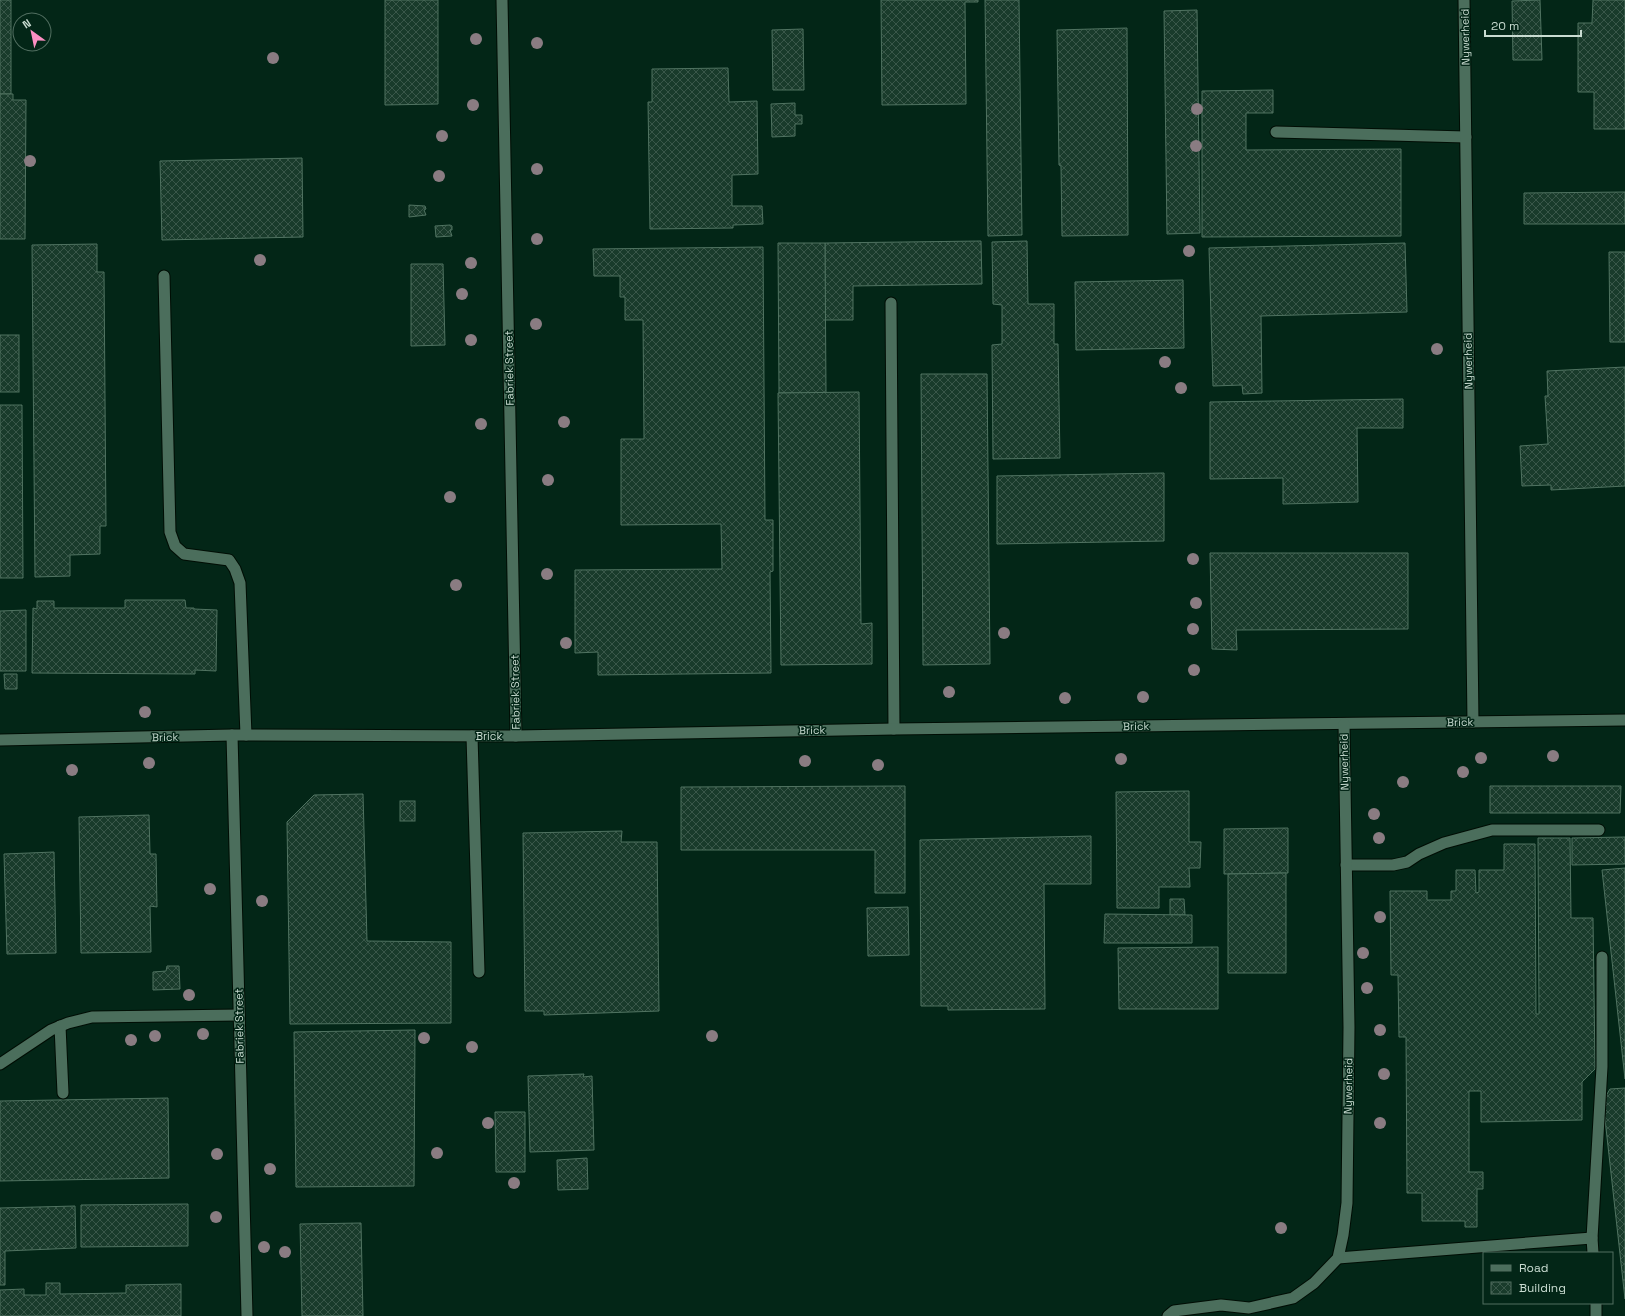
<svg xmlns="http://www.w3.org/2000/svg" width="1625" height="1316" font-family="'Space Grotesk',sans-serif">
	<style>
		.building { fill: url(#building-cross-hatch); stroke: #507361 }
		.lines { fill: none; stroke-linecap: round; stroke-linejoin: round }
		.service-casing { stroke: #000d04; stroke-width: 13 }
		.minor-casing { stroke: #000d04; stroke-width: 13 }
		.service { stroke: #4b6e5c; stroke-width: 11 }
		.minor { stroke: #4b6e5c; stroke-width: 11 }
		.tree { fill: #8a7c82 }
		.labels { text-anchor: middle; dominant-baseline: central; stroke-width: 3; stroke-linejoin: round; paint-order: stroke }
		.street-label { font-size: 11px; fill: #c9dcd1; stroke: #032617 }
	</style>
	<defs>
		<pattern id="building-cross-hatch" width="8" height="8" patternUnits="userSpaceOnUse"><rect width="8" height="8" fill="#193b2b"/><path d="M0 0l8 8M0 8l8-8" fill="none" stroke="#395749"/></pattern>
	</defs>
	<rect width="100%" height="100%" fill="#032617"/>
	<g class="building">
		<rect x="0" y="0" width="11" height="94"/>
		<polygon points="385,0 438,0 438,104 385,105"/>
		<polygon points="881,0 978,0 978,2 965,2 966,104 882,105"/>
		<polygon points="985,0 1019,0 1022,235 988,236"/>
		<polygon points="1540,0 1542,60 1513,60 1512,1"/>
		<polygon points="1593,0 1625,0 1625,129 1594,129 1594,92 1578,92 1578,23 1592,23"/>
		<polygon points="1197,10 1200,233 1167,234 1164,11"/>
		<polygon points="1127,28 1128,235 1062,236 1061,166 1059,165 1057,30"/>
		<polygon points="803,29 804,90 773,90 772,30"/>
		<polygon points="728,68 729,102 757,101 758,174 732,175 732,206 762,206 763,224 733,225 733,228 650,229 648,102 652,102 652,69"/>
		<polygon points="1273,90 1273,113 1246,113 1246,150 1401,149 1401,236 1202,237 1202,91"/>
		<polygon points="0,94 13,94 13,100 26,100 25,239 0,239"/>
		<polygon points="795,103 795,115 802,115 802,124 795,124 795,136 772,137 771,104"/>
		<polygon points="302,158 303,237 162,240 160,161"/>
		<polygon points="1625,192 1625,224 1524,224 1524,193"/>
		<polygon points="409,205 425,206 426,209 424,210 426,215 409,217"/>
		<polygon points="450,225 452,226 452,230 450,230 452,236 436,237 435,226"/>
		<polygon points="981,241 982,284 853,286 853,320 825,320 825,243"/>
		<polygon points="1027,241 1028,304 1054,304 1054,344 1058,344 1060,458 993,459 992,345 1002,344 1002,305 993,304 992,242"/>
		<polygon points="778,243 825,243 826,393 779,393"/>
		<polygon points="1405,243 1407,312 1261,316 1262,393 1243,394 1242,385 1213,386 1209,248"/>
		<polygon points="97,244 97,272 104,272 106,526 100,526 100,554 70,555 70,576 35,577 32,245"/>
		<polygon points="763,247 765,520 773,520 773,571 770,572 771,673 598,675 598,652 575,653 575,570 722,569 721,524 621,525 621,439 644,439 643,320 625,320 625,297 620,297 620,276 594,276 593,249"/>
		<polygon points="1609,252 1625,252 1625,342 1610,342"/>
		<polygon points="411,264 443,264 445,345 411,346"/>
		<polygon points="1183,280 1184,348 1076,350 1075,282"/>
		<rect x="0" y="335" width="19" height="57"/>
		<polygon points="1625,367 1625,486 1551,490 1551,485 1522,486 1520,446 1548,444 1545,396 1548,396 1547,371"/>
		<polygon points="921,374 987,374 990,664 923,665"/>
		<polygon points="859,392 861,624 872,623 872,664 781,665 778,393"/>
		<polygon points="1403,399 1403,428 1357,428 1358,502 1283,504 1283,478 1210,479 1210,402"/>
		<polygon points="0,405 22,405 23,578 0,578"/>
		<polygon points="1164,473 1164,541 997,544 997,476"/>
		<polygon points="1210,553 1408,553 1408,629 1236,630 1237,650 1212,649"/>
		<polygon points="125,600 185,600 186,608 194,608 194,609 217,610 216,671 195,670 195,674 32,673 33,608 37,609 37,601 54,601 54,608 125,608"/>
		<polygon points="26,610 26,671 0,671 0,611"/>
		<polygon points="4,674 17,674 17,689 5,689"/>
		<polygon points="905,786 905,893 875,893 875,850 681,850 681,787"/>
		<polygon points="1490,786 1621,786 1620,813 1490,813"/>
		<polygon points="1189,791 1189,842 1201,842 1200,868 1189,868 1190,887 1159,887 1159,908 1117,908 1116,792"/>
		<polygon points="363,794 367,941 451,942 451,1023 290,1024 287,822 314,795"/>
		<rect x="400" y="801" width="15" height="20"/>
		<polygon points="149,815 150,854 156,854 157,907 150,906 151,952 81,953 79,817"/>
		<polygon points="1288,828 1288,873 1224,874 1224,829"/>
		<polygon points="622,831 621,842 657,842 659,1011 544,1015 544,1011 525,1011 523,833"/>
		<polygon points="1091,836 1091,884 1044,884 1045,1009 948,1010 948,1006 921,1006 920,840"/>
		<polygon points="1625,837 1625,864 1572,865 1572,838"/>
		<polygon points="1538,838 1570,838 1571,918 1593,918 1595,1069 1582,1082 1582,1120 1481,1122 1481,1091 1469,1091 1469,1172 1483,1172 1483,1189 1477,1189 1477,1227 1465,1227 1465,1221 1422,1221 1422,1193 1407,1193 1406,1037 1399,1037 1398,975 1391,975 1390,891 1427,891 1427,900 1451,900 1451,891 1456,891 1456,870 1475,870 1476,893 1479,892 1479,870 1504,870 1504,844 1535,844 1536,1014 1539,1014"/>
		<polygon points="54,852 56,953 7,954 4,854"/>
		<polygon points="1625,868 1625,1079 1602,870"/>
		<polygon points="1286,873 1286,973 1228,973 1228,874"/>
		<polygon points="1170,899 1184,899 1185,915 1170,915"/>
		<polygon points="908,907 909,955 868,956 867,908"/>
		<polygon points="1105,914 1192,915 1192,943 1104,943"/>
		<polygon points="1218,947 1218,1009 1119,1009 1118,948"/>
		<polygon points="167,966 179,966 180,989 153,990 153,972 166,971"/>
		<polygon points="415,1030 414,1186 296,1187 294,1032"/>
		<polygon points="584,1074 583,1077 592,1076 594,1150 530,1152 528,1076"/>
		<polygon points="1625,1088 1625,1299 1603,1101 1610,1089"/>
		<polygon points="168,1098 169,1178 0,1181 0,1101"/>
		<polygon points="495,1112 525,1112 525,1172 496,1172"/>
		<polygon points="587,1158 588,1189 558,1190 557,1160"/>
		<polygon points="188,1204 188,1246 81,1247 81,1205"/>
		<polygon points="75,1206 76,1248 5,1251 5,1285 0,1285 0,1208"/>
		<polygon points="361,1223 363,1316 302,1316 300,1224"/>
		<polygon points="46,1283 60,1283 60,1294 126,1293 126,1285 181,1284 181,1316 0,1316 0,1290 24,1289 24,1295 46,1295"/>
	</g>
	<g class="lines">
		<g class="service-casing">
			<g id="service">
				<polyline points="1276,132 1466,137"/>
				<polyline points="164,276 170,532 175,546 184,554 229,560 235,569 240,583 246,735"/>
				<polyline points="891,303 894,729"/>
				<polyline points="472,736 479,972"/>
				<polyline points="1346,865 1393,865 1407,862 1419,854 1444,843 1492,830 1599,830"/>
				<polyline points="60,1026 63,1093"/>
				<polyline points="0,1064 51,1030 68,1023 92,1017 239,1015"/>
				<polyline points="1593,1253 1592,1238 1602,1067 1602,957"/>
				<polyline points="1338,1258 1592,1238"/>
				<polyline points="1596,1303 1596,1316"/>
			</g>
		</g>
		<g class="minor-casing">
			<g id="minor">
				<polyline points="502,0 516,736"/>
				<polyline points="1464,0 1473,722"/>
				<polyline points="232,735 247,1316"/>
				<polyline points="0,740 232,735 516,736 894,729 1625,720"/>
				<polyline points="1168,1316 1174,1311 1221,1305 1249,1308 1293,1298 1314,1283 1338,1258 1343,1235 1347,1203 1349,1027 1344,724"/>
			</g>
		</g>
		<use href="#service" class="service"/>
		<use href="#minor" class="minor"/>
	</g>
	<g class="tree">
		<circle cx="476" cy="39" r="6"/>
		<circle cx="537" cy="43" r="6"/>
		<circle cx="273" cy="58" r="6"/>
		<circle cx="473" cy="105" r="6"/>
		<circle cx="1197" cy="109" r="6"/>
		<circle cx="442" cy="136" r="6"/>
		<circle cx="1196" cy="146" r="6"/>
		<circle cx="30" cy="161" r="6"/>
		<circle cx="537" cy="169" r="6"/>
		<circle cx="439" cy="176" r="6"/>
		<circle cx="537" cy="239" r="6"/>
		<circle cx="1189" cy="251" r="6"/>
		<circle cx="260" cy="260" r="6"/>
		<circle cx="471" cy="263" r="6"/>
		<circle cx="462" cy="294" r="6"/>
		<circle cx="536" cy="324" r="6"/>
		<circle cx="471" cy="340" r="6"/>
		<circle cx="1437" cy="349" r="6"/>
		<circle cx="1165" cy="362" r="6"/>
		<circle cx="1181" cy="388" r="6"/>
		<circle cx="564" cy="422" r="6"/>
		<circle cx="481" cy="424" r="6"/>
		<circle cx="548" cy="480" r="6"/>
		<circle cx="450" cy="497" r="6"/>
		<circle cx="1193" cy="559" r="6"/>
		<circle cx="547" cy="574" r="6"/>
		<circle cx="456" cy="585" r="6"/>
		<circle cx="1196" cy="603" r="6"/>
		<circle cx="1193" cy="629" r="6"/>
		<circle cx="1004" cy="633" r="6"/>
		<circle cx="566" cy="643" r="6"/>
		<circle cx="1194" cy="670" r="6"/>
		<circle cx="949" cy="692" r="6"/>
		<circle cx="1143" cy="697" r="6"/>
		<circle cx="1065" cy="698" r="6"/>
		<circle cx="145" cy="712" r="6"/>
		<circle cx="1553" cy="756" r="6"/>
		<circle cx="1481" cy="758" r="6"/>
		<circle cx="1121" cy="759" r="6"/>
		<circle cx="805" cy="761" r="6"/>
		<circle cx="149" cy="763" r="6"/>
		<circle cx="878" cy="765" r="6"/>
		<circle cx="72" cy="770" r="6"/>
		<circle cx="1463" cy="772" r="6"/>
		<circle cx="1403" cy="782" r="6"/>
		<circle cx="1374" cy="814" r="6"/>
		<circle cx="1379" cy="838" r="6"/>
		<circle cx="210" cy="889" r="6"/>
		<circle cx="262" cy="901" r="6"/>
		<circle cx="1380" cy="917" r="6"/>
		<circle cx="1363" cy="953" r="6"/>
		<circle cx="1367" cy="988" r="6"/>
		<circle cx="189" cy="995" r="6"/>
		<circle cx="1380" cy="1030" r="6"/>
		<circle cx="203" cy="1034" r="6"/>
		<circle cx="155" cy="1036" r="6"/>
		<circle cx="712" cy="1036" r="6"/>
		<circle cx="424" cy="1038" r="6"/>
		<circle cx="131" cy="1040" r="6"/>
		<circle cx="472" cy="1047" r="6"/>
		<circle cx="1384" cy="1074" r="6"/>
		<circle cx="488" cy="1123" r="6"/>
		<circle cx="1380" cy="1123" r="6"/>
		<circle cx="437" cy="1153" r="6"/>
		<circle cx="217" cy="1154" r="6"/>
		<circle cx="270" cy="1169" r="6"/>
		<circle cx="514" cy="1183" r="6"/>
		<circle cx="216" cy="1217" r="6"/>
		<circle cx="1281" cy="1228" r="6"/>
		<circle cx="264" cy="1247" r="6"/>
		<circle cx="285" cy="1252" r="6"/>
	</g>
	<g class="labels">
		<g class="street-label">
			<text transform="translate(1465 37) rotate(-91)">Nywerheid</text>
			<text transform="translate(1468 361) rotate(-91)">Nywerheid</text>
			<text transform="translate(509 368) rotate(-91)">Fabriek Street</text>
			<text transform="translate(515 692) rotate(-91)">Fabriek Street</text>
			<text transform="translate(1460 722) rotate(-1)">Brick</text>
			<text transform="translate(1136 726) rotate(-1)">Brick</text>
			<text transform="translate(812 730) rotate(-1)">Brick</text>
			<text x="489" y="736">Brick</text>
			<text transform="translate(165 737) rotate(-1)">Brick</text>
			<text transform="translate(1344 762) rotate(-91)">Nywerheid</text>
			<text transform="translate(239 1026) rotate(-91)">Fabriek Street</text>
			<text transform="translate(1348 1086) rotate(-89)">Nywerheid</text>
		</g>
	</g>
	<rect x="1483" y="1252" width="130" height="52" fill="#032617" stroke="#526f61"/>
	<rect x="1491" y="1265" width="20" height="6" fill="#4b6e5c" stroke="#526f61"/>
	<text x="1519" y="1272" font-size="12" fill="#c9dcd1">Road</text>
	<rect x="1491" y="1282" width="20" height="12" fill="url(#building-cross-hatch)" stroke="#526f61"/>
	<text x="1519" y="1292" font-size="12" fill="#c9dcd1">Building</text>
	<g transform="translate(32 32) rotate(327)"><circle r="19" fill="#032617" stroke="#526f61"/>
	<path d="M0-3L7 15L0 10L-7 15Z" fill="#fc8fc3"/>
	<text y="-6" font-size="11" font-weight="bold" text-anchor="middle" fill="#c9dcd1">N</text>
	</g>
	<path d="M1485 30v6h96v-6" fill="none" stroke="#c9dcd1" stroke-width="2"/>
	<text x="1491" y="30" font-size="12" fill="#c9dcd1" stroke="#032617" stroke-width="3" paint-order="stroke">20 m</text>
</svg>
